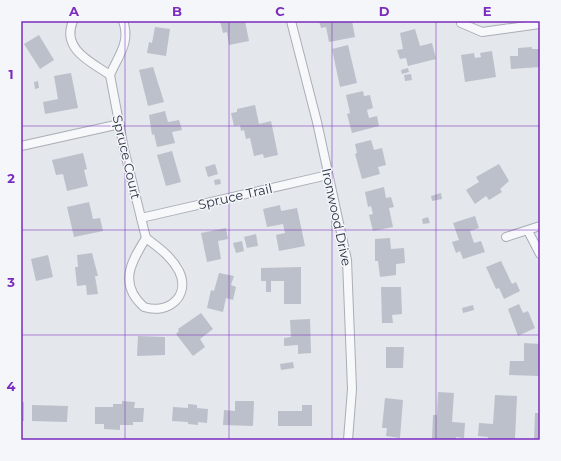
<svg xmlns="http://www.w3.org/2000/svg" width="561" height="461" font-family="Montserrat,sans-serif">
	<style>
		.building { fill: #bbc0ca }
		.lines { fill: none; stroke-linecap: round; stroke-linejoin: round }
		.street-casing { stroke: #a9aeb7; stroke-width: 10 }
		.street { stroke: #f7f8fa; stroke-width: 8 }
		.grid { fill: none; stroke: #7b2cbf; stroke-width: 1; stroke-opacity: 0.55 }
		.labels { text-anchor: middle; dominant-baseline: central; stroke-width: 3; stroke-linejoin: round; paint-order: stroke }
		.street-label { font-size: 13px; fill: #2b3445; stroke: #f4f6f9 }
		.neatline { fill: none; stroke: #7b2cbf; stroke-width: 1.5 }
		.grid-label { font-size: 13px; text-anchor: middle; font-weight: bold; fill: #7b2cbf }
	</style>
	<rect width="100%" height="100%" fill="#e4e7ec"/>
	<g class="building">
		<polygon points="220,21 245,21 249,41 229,45 227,32 223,33"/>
		<polygon points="319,21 352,21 355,37 329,42 326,27 321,28"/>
		<polygon points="155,27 170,29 166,56 147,53 149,42 152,43"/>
		<polygon points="415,29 420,46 432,43 436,59 408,66 406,58 400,59 397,50 403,49 400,33"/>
		<polygon points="39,35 54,60 40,69 24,44"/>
		<polygon points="348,45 357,83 340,87 332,49"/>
		<polygon points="532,47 532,49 540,49 540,67 511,69 510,56 518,56 518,48"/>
		<polygon points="492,51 496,77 465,82 461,55 474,53 475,58 481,57 480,53"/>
		<polygon points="153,67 164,102 148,106 139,70"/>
		<polygon points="408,68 409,72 402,74 401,70"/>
		<polygon points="71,73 78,108 45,114 43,102 58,99 54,76"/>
		<polygon points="411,74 412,80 405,81 404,75"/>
		<polygon points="38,81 39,88 35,89 34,82"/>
		<polygon points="363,91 364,96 370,95 373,108 367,110 369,118 377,116 379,126 352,133 347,114 350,113 346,95"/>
		<polygon points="255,105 259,124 271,121 278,155 264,158 263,154 254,156 250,138 246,139 244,130 241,131 240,125 234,126 231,113 237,112 237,109"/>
		<polygon points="165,111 168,122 179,120 182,130 172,132 175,143 157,147 154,134 152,135 149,115"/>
		<polygon points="371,140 374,150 382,148 386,165 378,167 380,174 362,179 355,154 357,153 355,144"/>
		<polygon points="172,151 181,182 166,186 157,155"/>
		<polygon points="83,153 87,169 84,170 88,186 67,191 63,174 56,175 52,160"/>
		<polygon points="215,164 218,174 208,177 205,167"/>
		<polygon points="499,164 509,181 500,189 502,192 489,200 486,196 475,204 466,190 479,182 476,177"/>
		<polygon points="220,179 221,184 215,185 214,180"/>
		<polygon points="384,187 386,198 391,197 394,207 389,208 393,227 373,231 369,215 373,214 371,206 368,207 365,192"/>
		<polygon points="441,193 442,199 432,201 431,196"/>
		<polygon points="89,202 93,219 100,218 103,231 74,237 67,207"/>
		<polygon points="280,205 281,211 297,208 305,246 279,251 276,235 285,233 283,224 267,227 263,209"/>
		<polygon points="475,216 479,228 470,231 474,243 481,241 485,252 463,259 460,251 456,253 452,242 459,240 453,223"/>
		<polygon points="428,217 430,223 423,224 422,219"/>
		<polygon points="226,228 228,239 218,241 221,259 207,262 201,233"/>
		<polygon points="256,234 258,246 247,248 244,237"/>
		<polygon points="390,238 391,249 404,248 405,263 396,264 396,275 380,277 378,261 375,261 375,239"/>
		<polygon points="242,241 244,251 236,253 233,243"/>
		<polygon points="92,253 98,276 95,276 98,294 87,295 86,285 77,286 75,267 78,267 77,255"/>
		<polygon points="48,255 53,277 36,281 31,259"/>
		<polygon points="501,261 512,284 516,282 520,291 504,299 499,288 496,289 486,267"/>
		<polygon points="301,267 301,304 284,304 284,281 271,281 271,292 266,292 266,281 261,281 261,268"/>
		<polygon points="219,273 234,276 231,285 236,287 233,300 226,298 223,312 207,308 211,290 214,291"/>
		<polygon points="381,287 401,287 402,314 392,315 393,323 382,323"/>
		<polygon points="519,304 523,313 528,311 535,328 518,336 508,309"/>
		<polygon points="473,305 474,310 463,313 462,308"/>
		<polygon points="201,313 213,329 200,339 205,347 193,356 176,334 179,331 178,329"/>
		<polygon points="310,319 311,353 298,354 298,345 284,346 284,338 291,337 290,320"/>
		<polygon points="138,336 165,337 165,355 137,356"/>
		<polygon points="524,343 540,344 540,376 509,375 510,361 524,361"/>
		<polygon points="386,347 404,347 403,368 386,368"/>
		<polygon points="293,362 294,368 281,370 280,364"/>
		<polygon points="438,392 454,393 452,422 465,423 464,438 456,437 456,440 432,440 433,415 437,415"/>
		<polygon points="495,395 517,396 515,439 493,440 488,439 488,437 478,436 479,423 493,424"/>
		<polygon points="385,398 403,400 400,438 386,436 387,428 382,428"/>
		<polygon points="122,401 135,402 134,408 144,408 143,422 133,422 133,425 120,425 120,430 104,429 104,424 95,424 95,407 113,407 113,404 122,404"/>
		<polygon points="235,401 254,401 253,426 223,425 224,410 235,411"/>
		<rect x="21" y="402" width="3" height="19"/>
		<polygon points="188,404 197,405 197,408 208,409 207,423 198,422 198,425 188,424 188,422 172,421 173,407 188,408"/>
		<polygon points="32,405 68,406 67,422 32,421"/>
		<polygon points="302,405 312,405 312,426 278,426 278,411 302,411"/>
		<polygon points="535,413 540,413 540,440 534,440"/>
	</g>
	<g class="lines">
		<g class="street-casing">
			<g id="street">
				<path d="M73,21C61,49 91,62 110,75C118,56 131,42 123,21"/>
				<polyline points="291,21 317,122 347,260 352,389 348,440"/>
				<polyline points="461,23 482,32 540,24"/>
				<polyline points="110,75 124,149 146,238"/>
				<polyline points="21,146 120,124"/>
				<polyline points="141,218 328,175"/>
				<polyline points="528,231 540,254"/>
				<polyline points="506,237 540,226"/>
				<path d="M146,238C159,248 171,256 179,271C191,296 168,315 144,307C118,284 131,262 146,238Z"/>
			</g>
		</g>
		<use href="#street" class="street"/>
	</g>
	<path class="grid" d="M125,21V440M229,21V440M332,21V440M436,21V440M21,126H540M21,230H540M21,335H540"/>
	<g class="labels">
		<g class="street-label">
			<text transform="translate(127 157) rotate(77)">Spruce Court</text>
			<text transform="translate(235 196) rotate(-13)">Spruce Trail</text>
			<text transform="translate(337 217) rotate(78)">Ironwood Drive</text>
		</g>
	</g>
	<rect width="561" height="461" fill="none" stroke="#f4f6f9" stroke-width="44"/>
	<rect x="22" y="22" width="517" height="417" class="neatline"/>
	<g class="grid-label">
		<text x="74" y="16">A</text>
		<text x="177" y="16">B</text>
		<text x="280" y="16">C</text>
		<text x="384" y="16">D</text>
		<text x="487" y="16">E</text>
		<text x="11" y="79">1</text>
		<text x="11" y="183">2</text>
		<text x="11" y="287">3</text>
		<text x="11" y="391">4</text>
	</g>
</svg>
